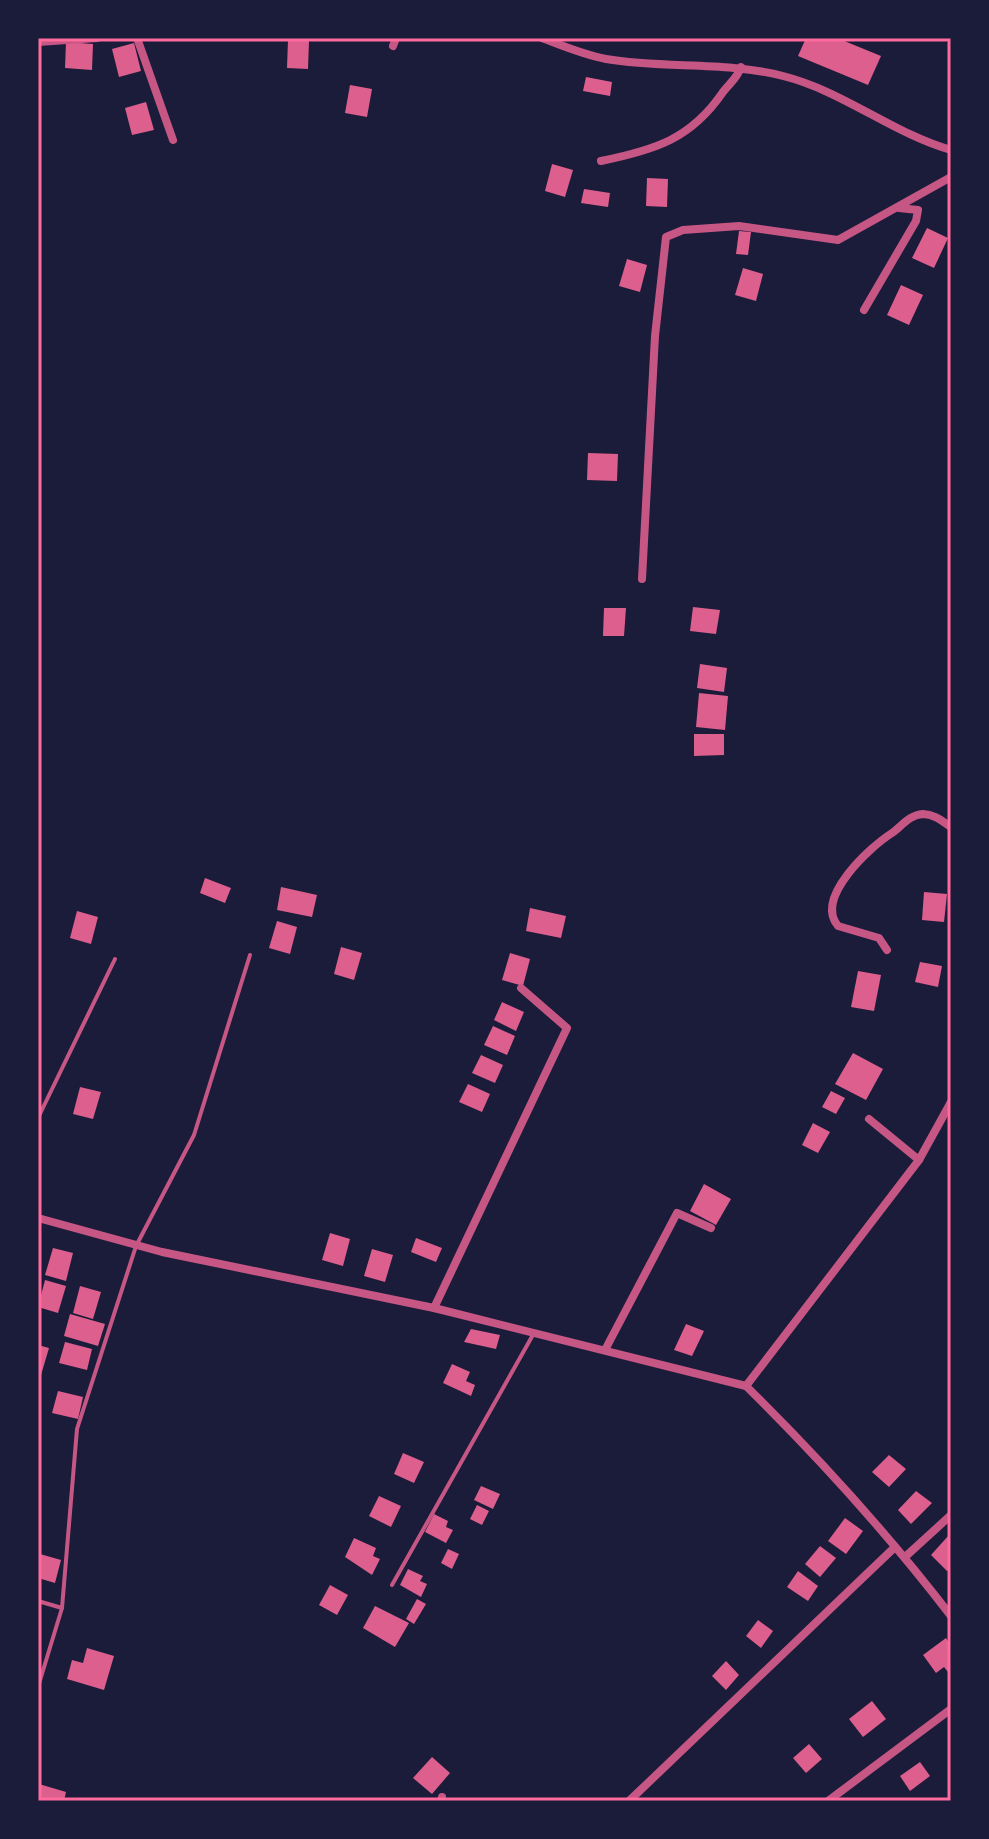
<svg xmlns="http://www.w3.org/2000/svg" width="989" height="1839" font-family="Signika,sans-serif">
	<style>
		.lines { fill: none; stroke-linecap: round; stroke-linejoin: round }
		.stream { stroke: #12122b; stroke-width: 4 }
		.building { fill: #dd5f8e }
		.service { stroke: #c65784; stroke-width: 4 }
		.minor { stroke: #c65784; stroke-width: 8 }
		.neatline { fill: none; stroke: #ff6b9d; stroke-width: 3 }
	</style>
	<rect width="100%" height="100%" fill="#1b1b3a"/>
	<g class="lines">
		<polyline class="stream" points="944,38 951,44"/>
	</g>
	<g class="building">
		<polygon points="806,38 837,38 881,56 868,85 798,56"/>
		<polygon points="288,40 309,41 308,69 287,68"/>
		<polygon points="66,42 93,44 92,70 65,68"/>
		<polygon points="134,43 141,71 119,77 112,49"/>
		<polygon points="586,77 612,82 610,96 583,91"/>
		<polygon points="350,85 372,89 367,117 345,113"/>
		<polygon points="146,102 154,130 132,135 125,108"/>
		<polygon points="552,164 573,170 565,197 545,191"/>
		<polygon points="647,178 668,179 667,207 646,206"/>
		<polygon points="584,189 610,193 608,207 581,203"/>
		<polygon points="927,228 948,238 934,268 912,258"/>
		<polygon points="739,231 751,232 748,255 736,254"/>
		<polygon points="627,259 647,265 640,292 619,286"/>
		<polygon points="743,268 763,274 756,301 735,295"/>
		<polygon points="901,285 923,295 909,325 887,315"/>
		<polygon points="588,453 618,454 617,481 587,480"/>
		<polygon points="693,607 720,610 716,634 690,631"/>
		<polygon points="604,608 626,608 624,636 603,636"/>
		<polygon points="700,664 727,668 724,692 697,688"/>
		<polygon points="699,693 728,696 725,730 696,727"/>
		<polygon points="694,734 724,734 724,755 694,756"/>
		<polygon points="205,878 231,888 225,903 200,893"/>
		<polygon points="281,887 317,895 312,917 277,910"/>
		<polygon points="924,892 947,894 944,922 922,920"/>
		<polygon points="530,908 566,916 561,938 526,931"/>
		<polygon points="77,911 98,917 91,944 70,938"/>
		<polygon points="277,921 297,927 290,954 269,948"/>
		<polygon points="341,947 362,953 354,980 334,974"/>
		<polygon points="510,953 530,959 523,986 502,980"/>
		<polygon points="920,962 942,966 938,987 915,982"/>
		<polygon points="858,971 881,975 874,1011 851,1007"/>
		<polygon points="502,1002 524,1012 516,1031 494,1020"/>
		<polygon points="493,1026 515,1036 507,1055 484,1045"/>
		<polygon points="853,1053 883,1069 866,1100 835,1084"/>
		<polygon points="481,1055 503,1065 495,1083 472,1073"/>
		<polygon points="468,1084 490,1094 482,1112 459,1102"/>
		<polygon points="80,1087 101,1092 93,1119 73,1114"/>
		<polygon points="831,1091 845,1098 836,1114 822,1107"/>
		<polygon points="813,1123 830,1132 818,1153 802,1145"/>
		<polygon points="704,1184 731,1199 716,1225 690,1211"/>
		<polygon points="330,1233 350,1239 343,1266 322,1260"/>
		<polygon points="416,1238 442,1248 436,1262 411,1252"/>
		<polygon points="53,1248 73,1253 66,1281 45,1275"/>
		<polygon points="372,1249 393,1255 385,1282 364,1276"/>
		<polygon points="45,1280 66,1286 58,1313 38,1307"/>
		<polygon points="80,1286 101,1292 93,1319 73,1313"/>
		<polygon points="70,1314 105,1324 98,1346 64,1336"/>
		<polygon points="686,1324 704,1331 692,1356 674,1350"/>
		<polygon points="471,1329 500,1335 496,1349 464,1342"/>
		<polygon points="65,1342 92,1349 87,1370 59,1363"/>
		<polygon points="38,1345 49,1348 41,1375 38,1374"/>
		<polygon points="452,1364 470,1372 466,1381 475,1385 471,1396 443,1383"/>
		<polygon points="58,1391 83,1397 78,1419 52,1413"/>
		<polygon points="403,1453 424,1462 414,1483 394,1474"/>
		<polygon points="889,1455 906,1469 889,1487 872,1472"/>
		<polygon points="481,1486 500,1494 493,1509 474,1500"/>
		<polygon points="916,1491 932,1503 911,1524 898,1510"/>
		<polygon points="379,1496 401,1506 391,1527 369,1516"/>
		<polygon points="477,1505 489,1511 482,1525 470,1519"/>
		<polygon points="434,1514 448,1521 446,1527 453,1530 446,1543 425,1532"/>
		<polygon points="845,1518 863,1531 846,1554 828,1541"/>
		<polygon points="949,1535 951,1567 947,1571 931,1555"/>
		<polygon points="354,1538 376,1548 373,1556 380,1559 372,1575 345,1557"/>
		<polygon points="820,1546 836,1558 820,1577 805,1564"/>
		<polygon points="448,1549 459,1554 452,1569 441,1563"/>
		<polygon points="40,1554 61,1560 55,1583 38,1578"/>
		<polygon points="408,1569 423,1576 420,1581 427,1584 421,1597 400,1585"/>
		<polygon points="798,1571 818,1586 808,1601 787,1587"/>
		<polygon points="330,1585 348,1595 337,1615 319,1605"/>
		<polygon points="417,1599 426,1604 414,1624 406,1619"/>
		<polygon points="375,1606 409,1623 395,1647 363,1628"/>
		<polygon points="758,1620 773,1631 761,1648 746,1636"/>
		<polygon points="946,1638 951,1646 951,1670 948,1672 944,1667 936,1673 923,1655"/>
		<polygon points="87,1648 114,1656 104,1690 67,1679 72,1660 83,1663"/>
		<polygon points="726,1661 739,1675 726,1690 712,1676"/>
		<polygon points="872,1701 886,1719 863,1737 849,1719"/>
		<polygon points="809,1744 822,1759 806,1773 793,1758"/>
		<polygon points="432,1757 450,1773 432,1794 413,1778"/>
		<polygon points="920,1762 930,1776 910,1791 900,1776"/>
		<polygon points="39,1784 66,1792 64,1801 38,1801"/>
	</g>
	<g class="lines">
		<g class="service">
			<polyline points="38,1118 115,959"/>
			<polyline points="392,1585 534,1333"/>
			<polyline points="38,1601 62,1608"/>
			<polyline points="38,1687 62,1608 77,1429 136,1246 194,1135 250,955"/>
		</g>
		<g class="minor">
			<polyline points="137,38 173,140"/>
			<path d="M542,38C563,46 584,55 606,59C665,69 725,61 783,76C843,91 892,133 951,150"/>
			<polyline points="38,42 97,38"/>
			<polyline points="393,46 396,38"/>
			<path d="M601,161C655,150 691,139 723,92C730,83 738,77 741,67"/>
			<polyline points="864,310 916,221 918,210 899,208"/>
			<polyline points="642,579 655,336 666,237 683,230 739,226 838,240 951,177"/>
			<path d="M887,950L879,938L838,926C814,898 870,847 892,833C902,826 909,815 923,814C934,814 942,821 951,827"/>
			<polyline points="869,1119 919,1160"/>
			<polyline points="38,1218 162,1252 434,1308 746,1386"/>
			<polyline points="434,1308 567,1028 521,988"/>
			<polyline points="605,1350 677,1213 711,1228"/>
			<polyline points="746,1386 919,1160 951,1102"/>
			<path d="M746,1386C819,1458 888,1534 951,1616"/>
			<polyline points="905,1557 951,1515"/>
			<polyline points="441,1801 442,1797"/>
			<polyline points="629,1801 895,1547"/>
			<polyline points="828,1801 951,1709"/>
		</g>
	</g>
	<rect width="989" height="1839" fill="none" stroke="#1b1b3a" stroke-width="80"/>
	<rect x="40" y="40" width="909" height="1759" class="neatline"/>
</svg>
